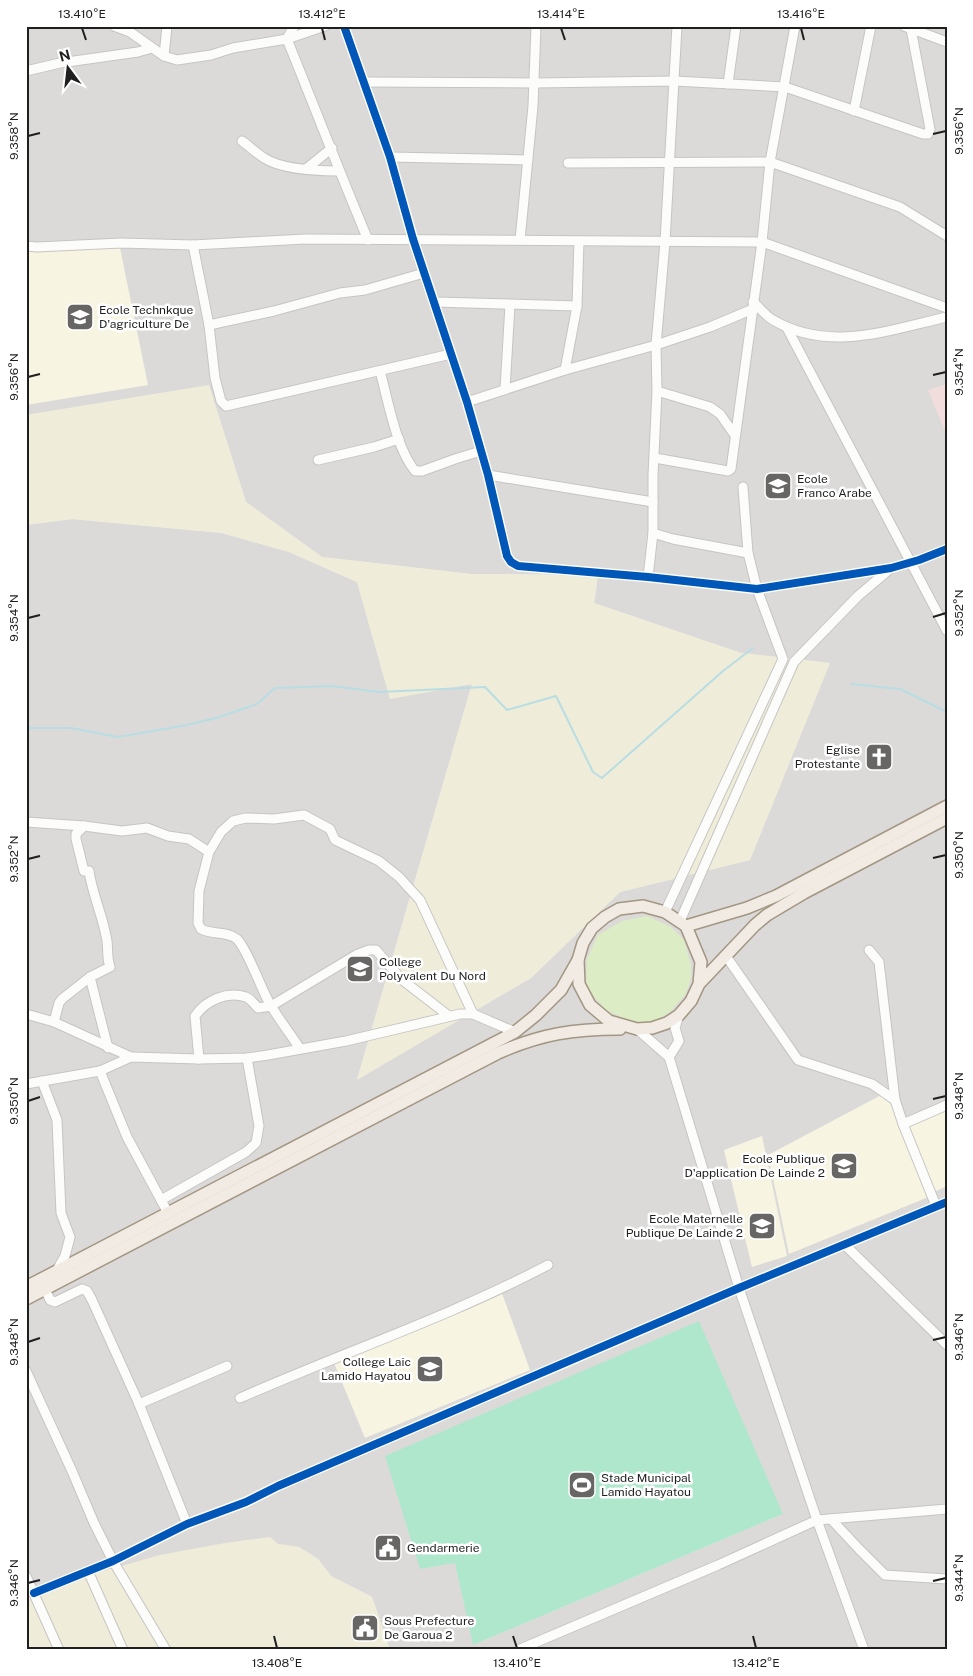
<svg xmlns="http://www.w3.org/2000/svg" width="973" height="1676" font-family="'Public Sans',sans-serif">
	<style>
		.residential { fill: #dcdad9; fill-rule: evenodd }
		.commercial { fill: #f0dddc }
		.education { fill: #f7f4e2 }
		.farmland { fill: #efedd9 }
		.grass { fill: #dcecc4 }
		.pitch { fill: #afe7cc }
		.lines { fill: none; stroke-linecap: round; stroke-linejoin: round }
		.stream { stroke: #b8dde3; stroke-width: 2 }
		.minor-casing { stroke: #c6c5c3; stroke-width: 11 }
		.major-casing { stroke: #a39683; stroke-width: 14 }
		.minor { stroke: #fcfcfb; stroke-width: 9 }
		.major { stroke: #f1ebe4; stroke-width: 11 }
		.cycleway-casing { stroke: #fff; stroke-width: 11 }
		.cycleway { stroke: #0057b8; stroke-width: 8 }
		.ticks { fill: none; stroke: #1f1f1f; stroke-width: 2 }
		.labels { text-anchor: middle; dominant-baseline: central; stroke-width: 5; stroke-linejoin: round; paint-order: stroke }
		.poi-label { font-size: 12px; fill: #1f1f1f; stroke: #fff; text-anchor: start }
		.neatline { fill: none; stroke: #1f1f1f; stroke-width: 2 }
		.ticks-label { font-size: 12px; text-anchor: middle; fill: #1f1f1f }
	</style>
	<rect width="100%" height="100%" fill="#edeae7"/>
	<path class="residential" d="M26,26H947V1650H390L372,1597L331,1576L318,1559L299,1547L278,1544L40,1589L26,1583V525L72,519L222,533L289,552L357,582L390,698L472,684L357,1079L531,978L620,892L750,860L829,663L741,653L594,603L598,575L471,574L322,557L246,502L209,386L26,415ZM783,1514L473,1645V1644L455,1562Z"/>
	<polygon class="commercial" points="947,384 947,436 928,390"/>
	<g class="education">
		<polygon points="26,248 120,248 148,385 26,405"/>
		<polygon points="887,1092 931,1196 789,1254 768,1155"/>
		<polygon points="947,1108 947,1186 936,1191 931,1186 906,1126"/>
		<polygon points="762,1136 787,1256 752,1267 724,1150"/>
		<polygon points="500,1288 530,1370 365,1438 332,1358"/>
	</g>
	<g class="farmland">
		<polygon points="209,385 246,502 322,557 471,574 598,575 594,603 741,653 830,663 750,860 620,892 531,978 357,1080 472,684 390,699 357,582 289,552 222,533 72,519 26,525 26,415"/>
		<polygon points="270,1537 278,1544 299,1547 318,1559 331,1576 372,1597 390,1650 26,1650 26,1583 40,1589 160,1555 225,1543"/>
	</g>
	<polygon class="grass" points="647,916 671,927 684,940 691,965 691,978 686,994 669,1013 650,1023 631,1021 607,1011 595,998 586,984 587,959 598,935 622,921"/>
	<polygon class="pitch" points="699,1321 783,1514 473,1645 455,1563 420,1569 385,1456"/>
	<g class="lines">
		<g class="stream">
			<polyline points="851,684 900,689 947,712"/>
			<polyline points="26,728 71,728 118,737 187,725 216,718 257,704 275,688 332,686 380,692 485,687 507,710 556,696 593,772 602,778 723,671 753,648"/>
		</g>
		<g class="minor-casing">
			<g id="minor">
				<polyline points="114,26 130,32 164,56 177,60 211,55 233,48 287,39 325,26"/>
				<path d="M294,26L287,39C314,106 340,173 368,240"/>
				<polyline points="344,26 390,157 413,239 467,402 488,475 507,556 511,562 518,566 648,577 757,589 891,568 919,560 947,549"/>
				<polyline points="677,26 665,242 656,345 657,391 653,475 653,533 673,539 748,553"/>
				<polyline points="904,26 947,42"/>
				<polyline points="164,56 167,26"/>
				<polyline points="26,71 60,63 138,52 152,48"/>
				<polyline points="362,82 535,83 674,81 785,87 923,134 928,134 930,129 911,29"/>
				<polyline points="728,84 736,26"/>
				<polyline points="854,111 871,26"/>
				<path d="M242,141C249,146 256,153 264,158C283,170 317,171 339,171"/>
				<polyline points="390,157 528,160"/>
				<polyline points="568,163 770,162 900,207 947,236"/>
				<polyline points="306,169 332,148"/>
				<polyline points="520,240 533,106 536,26"/>
				<polyline points="193,245 209,325 215,378 221,401 226,406 451,354"/>
				<polyline points="26,246 37,247 121,243 193,245 305,239 762,242 947,308"/>
				<polyline points="434,302 577,306"/>
				<path d="M753,302C760,308 766,316 773,320C829,353 889,330 947,317"/>
				<polyline points="209,325 274,311 340,293 365,290 424,273"/>
				<polyline points="787,328 947,631"/>
				<polyline points="565,370 577,306 579,241"/>
				<path d="M380,371C388,400 396,448 415,471H422L455,459L481,451"/>
				<polyline points="505,389 510,305"/>
				<polyline points="657,391 710,407 720,414 734,434"/>
				<polyline points="467,402 565,370 656,345 710,327 753,309"/>
				<polyline points="655,458 728,471 731,469 762,242 770,162 795,26"/>
				<polyline points="318,460 374,447 399,439"/>
				<polyline points="488,475 653,502"/>
				<polyline points="648,577 653,533"/>
				<polyline points="26,822 84,826 122,831 147,828 168,836 189,839 209,852"/>
				<polyline points="665,912 783,659 757,589 748,553 743,487"/>
				<polyline points="680,921 794,662 858,596 890,569"/>
				<polyline points="869,950 879,962 895,1100"/>
				<polyline points="726,956 798,1060 872,1084 895,1100 903,1124 936,1206"/>
				<polyline points="90,977 108,1048"/>
				<polyline points="26,1014 54,1022 131,1057"/>
				<path d="M54,1022L59,1003L62,999L90,977L110,967C106,956 109,946 106,936C102,914 92,893 89,871H84L76,839V834L84,826"/>
				<polyline points="637,1029 669,1057 739,1288 817,1520 864,1650"/>
				<path d="M300,1049C291,1034 279,1020 270,1004C261,989 248,950 237,939C227,931 212,935 201,929L198,923L199,891L209,852L221,832L233,821L246,818L274,819L304,815L330,829L335,840L379,861L399,877L420,900L473,1014"/>
				<polyline points="669,1057 679,1041 675,1028 679,1015"/>
				<path d="M199,1059L195,1016C206,1000 227,991 246,997C251,999 254,1004 258,1008L271,1006L356,955L369,950H376L401,979L449,1016"/>
				<polyline points="100,1071 127,1137 168,1213"/>
				<polyline points="42,1081 57,1120 61,1213 70,1237 65,1256 56,1272"/>
				<polyline points="26,1084 100,1071 131,1057 199,1059 247,1058 268,1055 346,1041 460,1014 473,1014 515,1032"/>
				<polyline points="903,1124 947,1105"/>
				<polyline points="161,1200 246,1152 256,1143 259,1126 247,1058"/>
				<polyline points="844,1244 947,1345"/>
				<polyline points="45,1289 50,1300 55,1302 82,1289 87,1291 92,1300 139,1404 187,1524"/>
				<polyline points="26,1371 72,1471 94,1523 113,1561 166,1650"/>
				<path d="M240,1398C342,1353 449,1317 548,1265"/>
				<polyline points="139,1404 227,1366"/>
				<polyline points="831,1519 859,1549 885,1575 947,1579"/>
				<polyline points="88,1571 123,1650"/>
				<polyline points="26,1576 59,1650"/>
				<polyline points="34,1593 113,1561 187,1524 246,1502 278,1486 739,1288 947,1202"/>
				<polyline points="518,1650 718,1565 817,1520 947,1509"/>
			</g>
		</g>
		<g class="major-casing">
			<g id="major">
				<polyline points="686,926 747,908 776,896 947,806"/>
				<polyline points="699,984 701,962 686,926 665,912 643,906 619,909 605,917 592,928 583,943 578,960 579,984 590,1005 609,1021 637,1029 652,1028 667,1023 679,1015 691,1001 699,984 755,925 767,915 804,893 947,818"/>
				<polyline points="26,1287 515,1032 536,1015 561,990 578,960"/>
				<path d="M26,1299L498,1053C541,1034 573,1029 620,1029"/>
			</g>
		</g>
		<use href="#minor" class="minor"/>
		<use href="#major" class="major"/>
		<g class="cycleway-casing">
			<g id="cycleway">
				<polyline points="344,26 390,157 413,239 467,402 488,475 507,556 511,562 518,566 648,577 757,589 891,568 919,560 947,549"/>
				<polyline points="34,1593 113,1561 187,1524 246,1502 278,1486 739,1288 947,1202"/>
			</g>
		</g>
		<use href="#cycleway" class="cycleway"/>
	</g>
	<path class="ticks" d="M82,28L86,40M322,28L325,40M561,28L565,40M801,28L804,40M933,134L946,131M28,136L40,133M933,375L946,372M28,377L40,374M933,617L946,613M28,618L40,615M933,858L946,855M28,859L40,856M933,1099L946,1096M28,1101L40,1097M933,1340L946,1337M28,1342L40,1338M933,1581L946,1578M28,1583L40,1580M274,1636L277,1648M513,1636L517,1648M753,1636L756,1648"/>
	<defs>
		<g id="university-square" transform="scale(1.4375)"><rect x="-9" y="-9" width="18" height="18" rx="4" fill="#676665" stroke="#fff"/><path d="M0-5L7-2L0 1L-7-2ZM-4 1L0 2.5L4 1V4Q0 6-4 4Z" fill="#fff"/></g>
		<g id="school-square" transform="scale(1.4375)"><rect x="-9" y="-9" width="18" height="18" rx="4" fill="#676665" stroke="#fff"/><path d="M0-5L7-2L0 1L-7-2ZM-4 1L0 2.5L4 1V4Q0 6-4 4Z" fill="#fff"/></g>
		<g id="church-square" transform="scale(1.4375)"><rect x="-9" y="-9" width="18" height="18" rx="4" fill="#676665" stroke="#fff"/><path d="M-1.2-6h2.4v3.5h3.3v2.4h-3.3V6h-2.4V-.1h-3.3v-2.4h3.3Z" fill="#fff"/></g>
		<g id="stadium-square" transform="scale(1.4375)"><rect x="-9" y="-9" width="18" height="18" rx="4" fill="#676665" stroke="#fff"/><path d="M0-5a6.5 5 0 1 0 0 10a6.5 5 0 1 0 0-10ZM-3.5-1.8h7v3.6h-7Z" fill="#fff"/></g>
		<g id="civic-square" transform="scale(1.4375)"><rect x="-9" y="-9" width="18" height="18" rx="4" fill="#676665" stroke="#fff"/><path d="M-.6-6.5H3V-4.5H.6V-3L4-1V1h2V6H-6V1h2V-1L-.6-3ZM-1.2 2.5V6h2.4V2.5Z" fill="#fff"/></g>
	</defs>
	<g fill-rule="evenodd">
		<use href="#university-square" x="80" y="317"/>
		<use href="#school-square" x="778" y="486"/>
		<use href="#church-square" x="879" y="757"/>
		<use href="#school-square" x="360" y="969"/>
		<use href="#school-square" x="844" y="1166"/>
		<use href="#school-square" x="762" y="1226"/>
		<use href="#school-square" x="430" y="1369"/>
		<use href="#stadium-square" x="582" y="1485"/>
		<use href="#civic-square" x="388" y="1548"/>
		<use href="#civic-square" x="365" y="1628"/>
	</g>
	<g class="labels">
		<g class="poi-label">
			<text x="99" y="310">Ecole Technkque<tspan x="99" dy="14">D'agriculture De</tspan></text>
			<text x="797" y="479">Ecole<tspan x="797" dy="14">Franco Arabe</tspan></text>
			<text x="860" y="750" text-anchor="end">Eglise<tspan x="860" dy="14">Protestante</tspan></text>
			<text x="379" y="962">College<tspan x="379" dy="14">Polyvalent Du Nord</tspan></text>
			<text x="825" y="1159" text-anchor="end">Ecole Publique<tspan x="825" dy="14">D'application De Lainde 2</tspan></text>
			<text x="743" y="1219" text-anchor="end">Ecole Maternelle<tspan x="743" dy="14">Publique De Lainde 2</tspan></text>
			<text x="411" y="1362" text-anchor="end">College Laic<tspan x="411" dy="14">Lamido Hayatou</tspan></text>
			<text x="601" y="1478">Stade Municipal<tspan x="601" dy="14">Lamido Hayatou</tspan></text>
			<text x="407" y="1548">Gendarmerie</text>
			<text x="384" y="1621">Sous Prefecture<tspan x="384" dy="14">De Garoua 2</tspan></text>
		</g>
	</g>
	<rect width="973" height="1676" fill="none" stroke="#ffffff" stroke-width="55"/>
	<g transform="translate(68 68) rotate(345)" stroke="#ffffff" stroke-width="4" paint-order="stroke">
	<path d="M0-4L9 19L0 12L-9 19Z" fill="#1f1f1f"/>
	<text y="-8" font-size="14" font-weight="bold" text-anchor="middle" fill="#1f1f1f">N</text>
	</g>
	<rect x="28" y="28" width="918" height="1620" class="neatline"/>
	<g class="ticks-label">
		<text x="82" y="18">13.410°E</text>
		<text x="322" y="18">13.412°E</text>
		<text x="561" y="18">13.414°E</text>
		<text x="801" y="18">13.416°E</text>
		<text transform="translate(959 131) rotate(-90)" y="4">9.356°N</text>
		<text transform="translate(14 136) rotate(-90)" y="4">9.358°N</text>
		<text transform="translate(959 372) rotate(-90)" y="4">9.354°N</text>
		<text transform="translate(14 377) rotate(-90)" y="4">9.356°N</text>
		<text transform="translate(959 613) rotate(-90)" y="4">9.352°N</text>
		<text transform="translate(14 618) rotate(-90)" y="4">9.354°N</text>
		<text transform="translate(959 855) rotate(-90)" y="4">9.350°N</text>
		<text transform="translate(14 859) rotate(-90)" y="4">9.352°N</text>
		<text transform="translate(959 1096) rotate(-90)" y="4">9.348°N</text>
		<text transform="translate(14 1101) rotate(-90)" y="4">9.350°N</text>
		<text transform="translate(959 1337) rotate(-90)" y="4">9.346°N</text>
		<text transform="translate(14 1342) rotate(-90)" y="4">9.348°N</text>
		<text transform="translate(959 1578) rotate(-90)" y="4">9.344°N</text>
		<text transform="translate(14 1583) rotate(-90)" y="4">9.346°N</text>
		<text x="277" y="1667">13.408°E</text>
		<text x="517" y="1667">13.410°E</text>
		<text x="756" y="1667">13.412°E</text>
	</g>
</svg>
